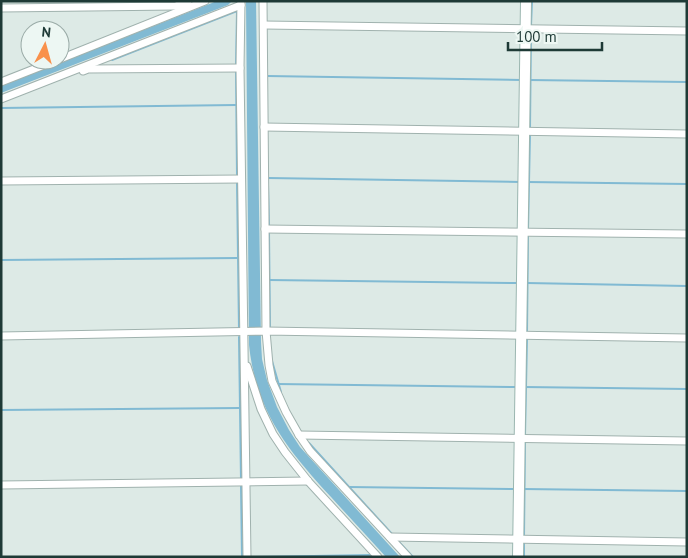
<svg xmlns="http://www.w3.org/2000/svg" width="688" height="558" font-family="'PT Sans',sans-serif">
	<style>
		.water { fill: #81bad3 }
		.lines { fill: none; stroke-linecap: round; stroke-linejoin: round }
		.stream { stroke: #81bad3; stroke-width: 2 }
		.street-casing { stroke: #a0b2ae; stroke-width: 9 }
		.secondary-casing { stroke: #9bb6b0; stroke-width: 12 }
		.street { stroke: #fff; stroke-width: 7 }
		.secondary { stroke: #fff; stroke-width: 10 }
	</style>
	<rect width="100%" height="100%" fill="#ddeae6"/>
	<g class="water">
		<polygon points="217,1 232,1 228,5 1,93 1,86"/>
		<path d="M246,1H256L261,342L262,359L267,380L277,407L289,430L300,447L400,557H386C368,537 349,517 331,497C288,450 256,412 249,345Z"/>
	</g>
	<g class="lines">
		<g class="stream">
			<polyline points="531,26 532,1"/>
			<polyline points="112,60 237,11 236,65"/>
			<polyline points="236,71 237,176"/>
			<polyline points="267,76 521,80"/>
			<polyline points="529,80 687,82"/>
			<polyline points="1,108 236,105"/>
			<polyline points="530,128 531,31"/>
			<polyline points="268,178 520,182"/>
			<polyline points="237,182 239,329"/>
			<polyline points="527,182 687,184"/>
			<polyline points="268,185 269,225"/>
			<polyline points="528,230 530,134"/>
			<polyline points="269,232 270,328"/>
			<polyline points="1,260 238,258"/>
			<polyline points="269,280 518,283"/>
			<polyline points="527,283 687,286"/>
			<polyline points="527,332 528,235"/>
			<polyline points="239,337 241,480"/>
			<polyline points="272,361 281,392"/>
			<polyline points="277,384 517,387"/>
			<polyline points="524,387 687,389"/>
			<polyline points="1,410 240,408"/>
			<polyline points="525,435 527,338"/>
			<polyline points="309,443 392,534"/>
			<polyline points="241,485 242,557"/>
			<polyline points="348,487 516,489"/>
			<polyline points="523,489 687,491"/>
			<polyline points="524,537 525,440"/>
			<polyline points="398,541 413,557"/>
			<polyline points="254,557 372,555"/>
			<polyline points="524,557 524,542"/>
		</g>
		<g class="street-casing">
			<g id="street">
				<polyline points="241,1 240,68 247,557"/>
				<polyline points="263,1 266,331 269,365 272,381 286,412 299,435 310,451 408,557"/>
				<polyline points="1,8 176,6 188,1"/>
				<polyline points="264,25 687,31"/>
				<polyline points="60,59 205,1"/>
				<polyline points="83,71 88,69 240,68"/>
				<polyline points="1,82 57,60"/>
				<polyline points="1,99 241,5"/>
				<polyline points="264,127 687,134"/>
				<polyline points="1,181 241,179"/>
				<polyline points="265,229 687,234"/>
				<polyline points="1,336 266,331 687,338"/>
				<polyline points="247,366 261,409 273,434 285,452 308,481 378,557"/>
				<polyline points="299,435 687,441"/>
				<polyline points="1,485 308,481"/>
				<polyline points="390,537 687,542"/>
			</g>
		</g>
		<g class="secondary-casing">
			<polyline id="secondary" points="518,557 526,1"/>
		</g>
		<use href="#street" class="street"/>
		<use href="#secondary" class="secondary"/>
	</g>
	<rect width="688" height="558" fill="none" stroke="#1e3a36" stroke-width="5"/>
	<g transform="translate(45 45) rotate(6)"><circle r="24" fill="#edf7f3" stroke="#9aaba7"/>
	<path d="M0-4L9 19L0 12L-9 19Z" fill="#f9914b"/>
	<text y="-8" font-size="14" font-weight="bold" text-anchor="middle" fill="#1e3a36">N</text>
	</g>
	<path d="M508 42v8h94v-8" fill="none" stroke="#1e3a36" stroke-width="2.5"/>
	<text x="516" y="42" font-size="15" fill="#1e3a36" stroke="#edf7f3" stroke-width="4" paint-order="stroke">100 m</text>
</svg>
